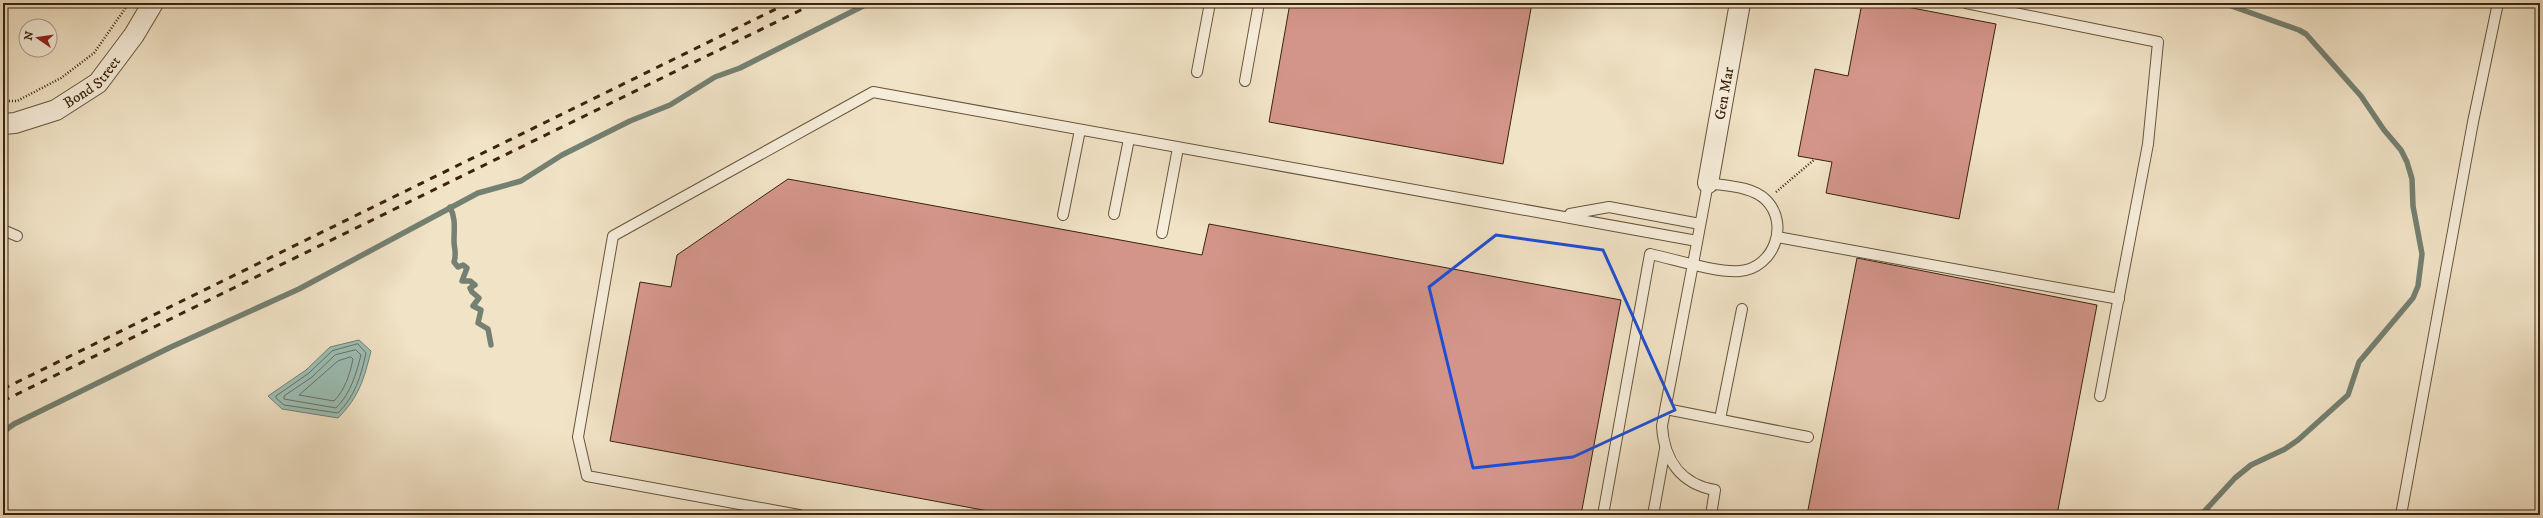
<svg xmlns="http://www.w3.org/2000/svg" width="2543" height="518" font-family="'IM FELL DW Pica',serif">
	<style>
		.water { fill: #9bbeb5; stroke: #748072 }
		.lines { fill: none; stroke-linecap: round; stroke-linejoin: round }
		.shore { stroke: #6a7061; stroke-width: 1 }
		.stream { stroke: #748072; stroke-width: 5.5 }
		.building { fill: #d3958a; stroke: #3a230d }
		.lane-casing { stroke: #68533b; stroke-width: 12 }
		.street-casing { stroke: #68533b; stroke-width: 22 }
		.path { stroke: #3a230d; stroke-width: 2.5; stroke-dasharray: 1 2; stroke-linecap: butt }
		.lane { stroke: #f6edda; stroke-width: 10 }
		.street { stroke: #f6edda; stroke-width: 20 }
		.rail { stroke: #3a230d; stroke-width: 3; stroke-dasharray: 7 7; stroke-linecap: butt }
		.marked { fill: none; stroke: #1d4ed8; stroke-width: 3; stroke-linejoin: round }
		.labels { text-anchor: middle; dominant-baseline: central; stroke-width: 4; stroke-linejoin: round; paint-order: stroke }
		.street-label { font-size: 15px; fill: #3a230d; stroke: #f6edda }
	</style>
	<rect width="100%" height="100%" fill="#f1e3c6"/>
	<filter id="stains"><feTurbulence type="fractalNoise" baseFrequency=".005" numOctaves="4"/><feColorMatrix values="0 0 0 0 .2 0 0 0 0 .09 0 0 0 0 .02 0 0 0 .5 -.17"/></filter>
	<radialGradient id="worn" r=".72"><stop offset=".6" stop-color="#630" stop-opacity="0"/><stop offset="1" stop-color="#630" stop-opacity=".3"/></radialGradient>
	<path class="water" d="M359,340L371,351C364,379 359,397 338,418L282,409L268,396L306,370L330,347Z"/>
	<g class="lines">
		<g class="shore">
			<path d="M358,344L366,353C361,376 355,396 338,413L284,405L276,398V396L309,373L332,351Z"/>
			<path d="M356,350L361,355C356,374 351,393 336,408L284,399V396L312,377L335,355Z"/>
			<path d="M351,357L353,359C350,374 345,390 334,401L299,395L338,361Z"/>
		</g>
		<g class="stream">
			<path d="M450,207C456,219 454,228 454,241C454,249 457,253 454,262L458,267L463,265L467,268L462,281H470L475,285L470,288L472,292L479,298L473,306L481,310L478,323L488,329L491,345"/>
			<polyline points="3,432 14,424 171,347 299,289 478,193 521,181 562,155 630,121 670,105 715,77 740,68 869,3"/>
			<polyline points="2201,515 2235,478 2251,465 2285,449 2298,440 2348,395 2359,362 2413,298 2418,286 2422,254 2413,206 2412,179 2407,162 2401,150 2384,130 2361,96 2306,34 2299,30 2223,3"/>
		</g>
	</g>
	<g class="building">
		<polygon points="1290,3 1532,3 1503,164 1269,122"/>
		<polygon points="1862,3 1886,3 1996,24 1959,219 1826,193 1832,162 1798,156 1815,69 1848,76"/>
		<polygon points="788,179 1202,255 1209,224 1621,300 1581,515 1010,515 610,441 640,282 671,287 677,255"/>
		<polygon points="1857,258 2097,305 2057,515 1807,515"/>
	</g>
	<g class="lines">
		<g class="lane-casing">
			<g id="lane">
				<polyline points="1966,3 2158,42 2148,144 2100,396"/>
				<polyline points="1197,72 1210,3"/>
				<polyline points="1245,81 1259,3"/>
				<polyline points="1114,214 1129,139"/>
				<polyline points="1570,214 1609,207 1700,224"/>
				<polyline points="1063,215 1080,130"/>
				<polyline points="3,230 17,236"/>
				<polyline points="1162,233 1178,148"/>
				<polyline points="1777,237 2119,299"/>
				<polyline points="1666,409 1808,437"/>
				<polyline points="1720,419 1742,309"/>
				<polyline points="799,515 587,476 578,437 613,236 873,92 1697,241"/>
				<path d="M1603,515L1650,254C1674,259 1716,273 1740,271C1774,268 1790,224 1766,200C1752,186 1726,186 1708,183L1693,264L1662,426C1664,460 1681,484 1715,490L1711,515"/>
				<polyline points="1653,515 1665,449"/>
				<polyline points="2401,515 2473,122 2498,3"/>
			</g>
		</g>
		<g class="street-casing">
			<g id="street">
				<path id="s1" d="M3,124L15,123L56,110L98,83L134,35L153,3"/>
				<path id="s2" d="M1708,183L1740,3"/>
			</g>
		</g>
		<g class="path">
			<polyline points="3,101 17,101 61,78 94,53 129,3"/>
			<polyline points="1776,192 1815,159"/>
		</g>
		<use href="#lane" class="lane"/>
		<use href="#street" class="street"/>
		<g class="rail">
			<polyline points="3,389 788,3"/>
			<polyline points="3,401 815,3"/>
		</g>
	</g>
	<path class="marked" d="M1496,235L1603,250L1675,410L1573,457L1473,468L1429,287Z"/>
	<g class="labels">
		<g class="street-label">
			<text stroke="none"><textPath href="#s1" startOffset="101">Bond Street</textPath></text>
			<text stroke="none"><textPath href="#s2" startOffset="91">Gen Mar</textPath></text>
		</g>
	</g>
	<rect width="2543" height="518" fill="none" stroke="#f1e3c6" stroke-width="16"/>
	<rect x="4" y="4" width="2535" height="510" fill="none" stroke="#3a230d" stroke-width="2"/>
	<rect x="8" y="8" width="2527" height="502" fill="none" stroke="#3a230d"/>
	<g transform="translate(38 38) rotate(283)"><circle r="19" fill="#f6edda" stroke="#ab9c88"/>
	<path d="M0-3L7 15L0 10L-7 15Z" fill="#8f2418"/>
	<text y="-6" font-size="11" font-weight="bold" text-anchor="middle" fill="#3a230d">N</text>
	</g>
	<rect width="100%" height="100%" filter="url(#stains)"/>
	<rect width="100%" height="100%" fill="url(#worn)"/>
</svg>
